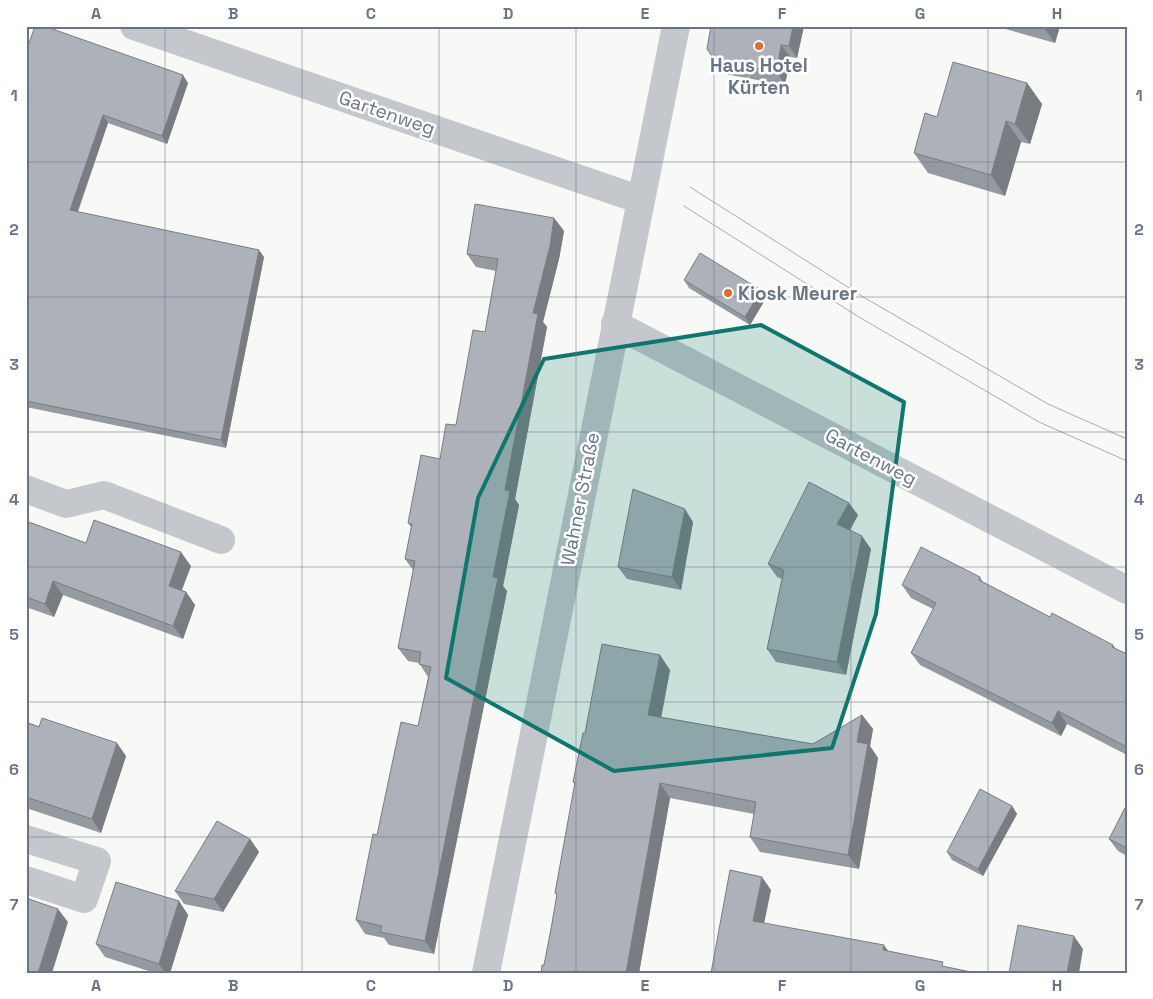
<svg xmlns="http://www.w3.org/2000/svg" width="1153" height="999" font-family="'Space Grotesk',sans-serif">
	<style>
		.lines { fill: none; stroke-linecap: round; stroke-linejoin: round }
		.minor { stroke: #c4c7cb; stroke-width: 28 }
		.tertiary { stroke: #c4c7cb; stroke-width: 28 }
		.tram { stroke: #a7abb2; stroke-width: 1 }
		.wall { fill: #9599a0 }
		.shaded-wall { fill: #797d82 }
		.building { fill: #adb2ba; stroke: #797d82 }
		.marked { fill: #0f766e; fill-opacity: 0.2; stroke: #0f766e; stroke-width: 4; stroke-linejoin: round }
		.grid { fill: none; stroke: #697586; stroke-width: 1; stroke-opacity: 0.55 }
		.poi-dot { fill: #dc7033; stroke: #fff; stroke-width: 2 }
		.labels { text-anchor: middle; dominant-baseline: central; stroke-width: 5; stroke-linejoin: round; paint-order: stroke }
		.poi-label { font-size: 19px; font-weight: bold; fill: #697586; stroke: #fff }
		.street-label { font-size: 19px; fill: #697586; stroke: #fff }
		.neatline { fill: none; stroke: #697586; stroke-width: 2 }
		.grid-label { font-size: 16px; text-anchor: middle; font-weight: bold; fill: #697586 }
	</style>
	<rect width="100%" height="100%" fill="#f8f9f6"/>
	<g class="lines">
		<g class="minor">
			<polyline points="134,26 641,200"/>
			<polyline points="615,324 1127,590"/>
			<polyline points="26,489 66,504 104,495 221,540"/>
			<polyline points="26,839 97,861 84,899 26,880"/>
		</g>
		<polyline class="tertiary" points="486,973 676,26"/>
		<g class="tram">
			<polyline points="690,187 865,298 1048,404 1127,439"/>
			<polyline points="684,206 859,317 1039,422 1127,461"/>
		</g>
	</g>
	<g class="wall">
		<polygon points="711,26 804,26 797,58 790,57 785,85 725,74 707,49"/>
		<polygon points="995,26 1060,26 1055,43"/>
		<polygon points="26,52 188,83 167,144 108,123 78,212 264,257 226,448 26,407"/>
		<polygon points="1027,83 1042,104 1030,144 1021,142 1005,196 928,173 914,153 937,117"/>
		<polygon points="554,218 564,231 559,259 543,322 547,327 515,499 519,505 503,586 507,591 434,954 389,945 384,938 365,934 356,920 377,835 418,726 428,677 419,663 408,661 398,648 413,570 405,559 411,527 408,523 456,425 485,332 496,271 476,267 467,254"/>
		<polygon points="684,280 766,298 750,325 689,288"/>
		<polygon points="858,515 850,530 871,549 846,675 776,662 767,649 782,579 777,577 768,564"/>
		<polygon points="26,521 86,543 191,566 182,590 186,592 195,605 183,639 63,595 54,617 26,607"/>
		<polygon points="693,522 681,590 627,579 618,567"/>
		<polygon points="980,577 983,582 1050,617 1113,645 1116,649 1127,654 1127,755 1067,724 1061,736 920,665 911,653 933,609 911,598 902,585"/>
		<polygon points="670,670 661,717 813,744 862,715 873,729 870,746 878,758 859,869 760,852 750,837 754,814 670,798 639,973 541,973 544,965 557,896 555,893 575,785 573,782 585,733"/>
		<polygon points="26,722 126,756 101,833 26,808"/>
		<polygon points="1127,804 1127,856 1118,851 1109,839"/>
		<polygon points="1012,806 1017,814 983,876 952,860 947,852"/>
		<polygon points="250,839 259,852 223,912 184,904 175,891"/>
		<polygon points="179,901 188,915 170,973 155,973 105,957 96,944"/>
	</g>
	<g class="shaded-wall">
		<polygon points="793,26 804,26 797,58 789,46"/>
		<polygon points="1045,26 1060,26 1055,43 1045,29"/>
		<polygon points="781,45 790,57 785,85 777,72"/>
		<polygon points="183,75 188,83 167,144 162,136"/>
		<polygon points="1027,83 1042,104 1030,144 1015,124"/>
		<polygon points="103,115 108,123 75,218 70,210"/>
		<polygon points="1006,121 1021,142 1005,196 991,175"/>
		<polygon points="554,218 564,231 559,259 543,322 547,327 515,499 519,505 503,586 507,591 434,954 425,941 493,577 505,490 533,313"/>
		<polygon points="259,250 264,257 226,448 221,440"/>
		<polygon points="761,290 766,298 750,325 745,317"/>
		<polygon points="849,503 858,515 846,537 837,524"/>
		<polygon points="685,509 693,522 681,590 672,577"/>
		<polygon points="862,536 871,549 846,675 837,662"/>
		<polygon points="181,552 191,566 178,599 169,586"/>
		<polygon points="53,581 63,595 54,617 45,604"/>
		<polygon points="186,592 195,605 183,639 173,626"/>
		<polygon points="660,655 670,670 659,729 648,715"/>
		<polygon points="1058,711 1067,724 1061,736 1052,723"/>
		<polygon points="862,715 873,729 870,746 878,758 859,869 848,855 857,742"/>
		<polygon points="117,743 126,756 101,833 92,819"/>
		<polygon points="660,783 670,798 639,973 626,973"/>
		<polygon points="1012,806 1017,814 983,876 978,869"/>
		<polygon points="250,839 259,852 223,912 214,899"/>
		<polygon points="762,877 771,890 762,934 753,921"/>
		<polygon points="179,901 188,915 170,973 165,973 159,964"/>
		<polygon points="58,909 68,922 52,973 38,973"/>
		<polygon points="1074,936 1083,949 1079,973 1067,973"/>
		<polygon points="884,945 893,958 883,950"/>
	</g>
	<g class="building">
		<polygon points="35,26 44,26 183,75 162,136 103,115 70,210 259,250 221,440 26,401 26,52"/>
		<polygon points="711,26 793,26 789,46 781,45 777,72 716,62 707,49"/>
		<polygon points="1035,26 1045,26 1045,29"/>
		<polygon points="953,62 1027,83 1015,124 1006,121 991,175 914,153 925,113 937,117"/>
		<polygon points="475,204 554,218 550,246 533,313 538,314 505,490 510,491 493,577 498,578 425,941 380,932 382,926 356,920 373,834 377,835 401,722 418,726 431,667 419,664 421,652 398,648 415,561 405,559 412,524 408,523 421,455 440,459 446,424 456,425 473,330 485,332 498,259 467,254"/>
		<polygon points="700,253 761,290 745,317 684,280"/>
		<polygon points="809,482 849,503 837,524 862,536 837,662 767,649 784,570 768,564"/>
		<polygon points="633,489 685,509 672,577 618,567"/>
		<polygon points="94,520 181,552 169,586 186,592 173,626 53,581 45,604 26,597 26,521 86,543"/>
		<polygon points="921,547 980,577 979,580 1050,617 1052,613 1113,645 1112,647 1127,654 1127,747 1058,711 1052,723 911,653 936,603 902,585"/>
		<polygon points="602,644 660,655 648,715 813,744 862,715 857,742 868,744 848,855 750,837 756,802 660,783 626,973 541,973 542,965 544,965 551,929 557,894 555,893 575,782 573,782 583,733 585,733"/>
		<polygon points="42,718 117,743 92,819 26,797 26,722 39,727"/>
		<polygon points="980,789 1012,806 978,869 947,852"/>
		<polygon points="1127,804 1127,848 1109,839"/>
		<polygon points="217,821 250,839 214,899 175,891"/>
		<polygon points="730,870 762,877 753,921 884,945 883,950 943,962 942,966 976,973 711,973"/>
		<polygon points="116,882 179,901 159,964 96,944"/>
		<polygon points="26,898 58,909 38,973 26,973"/>
		<polygon points="1018,925 1074,936 1067,973 1009,973"/>
	</g>
	<path class="marked" d="M761,325L904,402L876,614L832,748L614,771L446,678L478,498L544,359Z"/>
	<path class="grid" d="M165,26V973M302,26V973M439,26V973M576,26V973M714,26V973M851,26V973M988,26V973M26,162H1127M26,297H1127M26,432H1127M26,567H1127M26,702H1127M26,837H1127"/>
	<g class="poi-dot">
		<circle cx="759" cy="46" r="5"/>
		<circle cx="728" cy="293" r="5"/>
	</g>
	<g class="labels">
		<g class="poi-label">
			<text x="759" y="65">Haus Hotel<tspan x="759" dy="22">Kürten</tspan></text>
			<text x="738" y="293" text-anchor="start">Kiosk Meurer</text>
		</g>
		<g class="street-label">
			<text transform="translate(387 113) rotate(19)">Gartenweg</text>
			<text transform="translate(871 457) rotate(28)">Gartenweg</text>
			<text transform="translate(580 499) rotate(-79)">Wahner Straße</text>
		</g>
	</g>
	<rect width="1153" height="999" fill="none" stroke="#ffffff" stroke-width="55"/>
	<rect x="28" y="28" width="1098" height="944" class="neatline"/>
	<g class="grid-label">
		<text x="96" y="19">A</text>
		<text x="233" y="19">B</text>
		<text x="371" y="19">C</text>
		<text x="508" y="19">D</text>
		<text x="645" y="19">E</text>
		<text x="782" y="19">F</text>
		<text x="920" y="19">G</text>
		<text x="1057" y="19">H</text>
		<text x="14" y="101">1</text>
		<text x="1139" y="101">1</text>
		<text x="14" y="235">2</text>
		<text x="1139" y="235">2</text>
		<text x="14" y="370">3</text>
		<text x="1139" y="370">3</text>
		<text x="14" y="505">4</text>
		<text x="1139" y="505">4</text>
		<text x="14" y="640">5</text>
		<text x="1139" y="640">5</text>
		<text x="14" y="775">6</text>
		<text x="1139" y="775">6</text>
		<text x="14" y="910">7</text>
		<text x="1139" y="910">7</text>
		<text x="96" y="991">A</text>
		<text x="233" y="991">B</text>
		<text x="371" y="991">C</text>
		<text x="508" y="991">D</text>
		<text x="645" y="991">E</text>
		<text x="782" y="991">F</text>
		<text x="920" y="991">G</text>
		<text x="1057" y="991">H</text>
	</g>
</svg>
